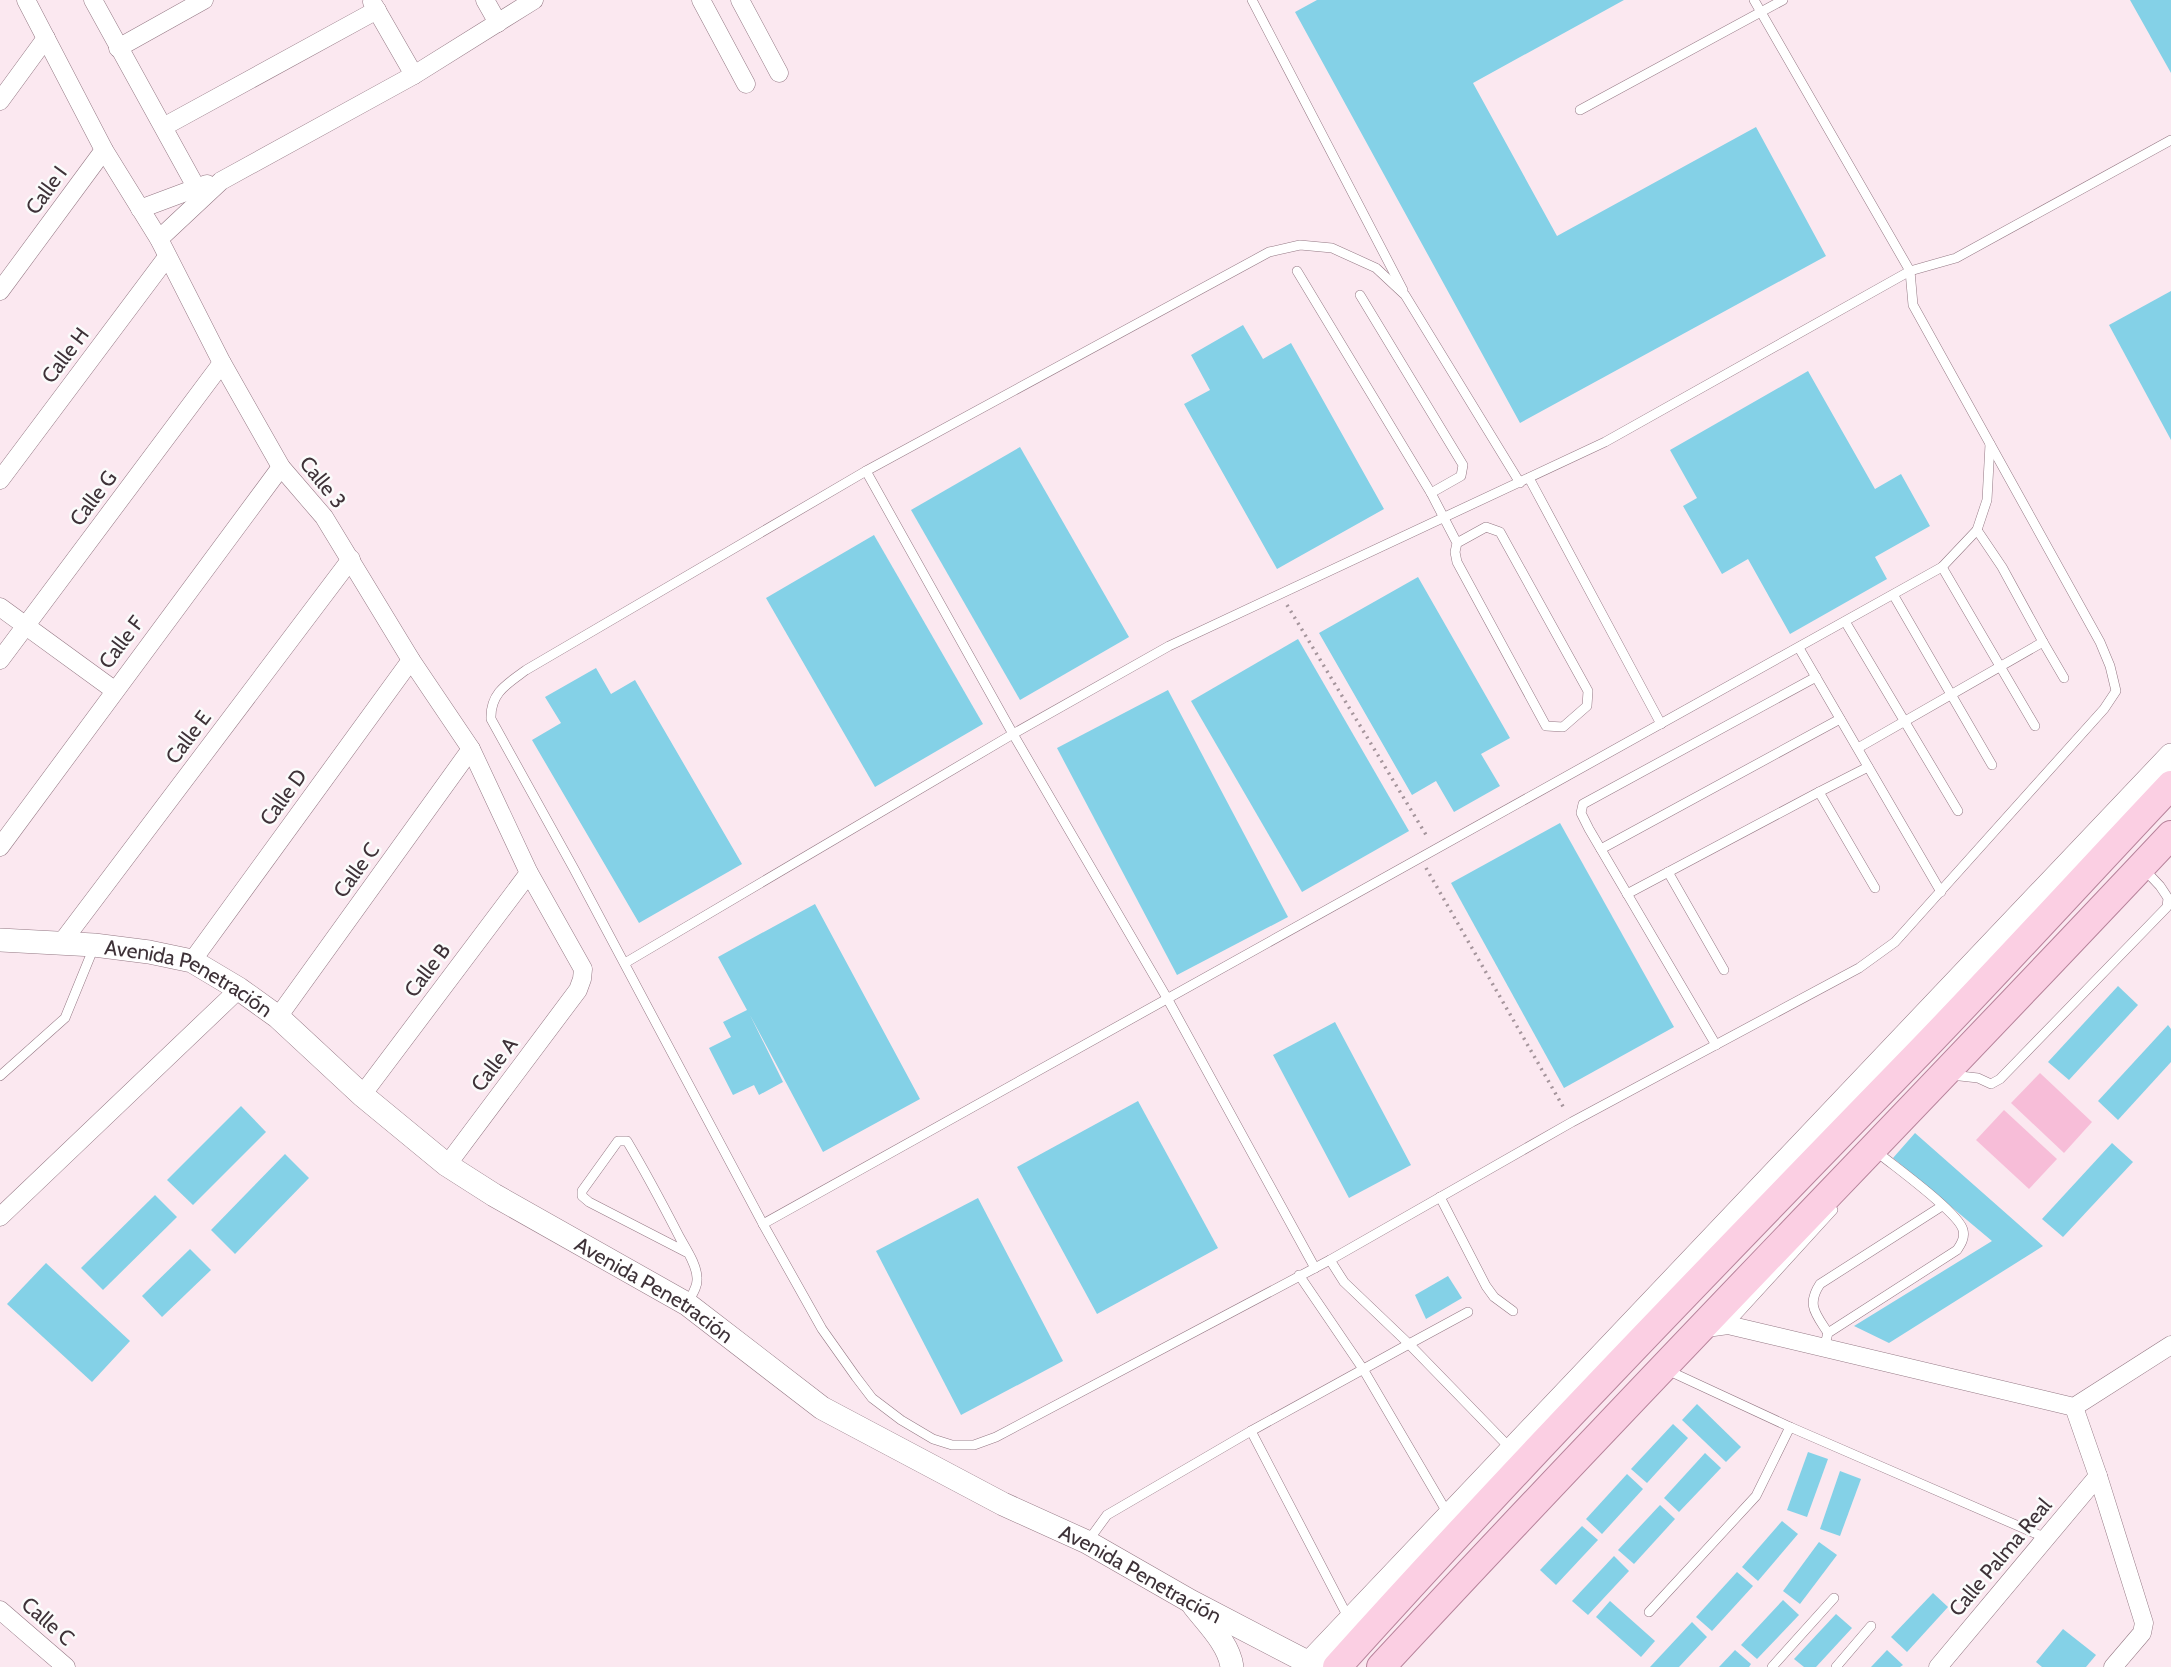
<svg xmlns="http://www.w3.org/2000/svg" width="2171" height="1667" font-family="Cabin,sans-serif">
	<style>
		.green { fill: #f7bdd8 }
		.building { fill: #84d1e7 }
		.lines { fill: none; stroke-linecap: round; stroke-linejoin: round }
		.service-casing { stroke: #947884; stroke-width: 10 }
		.minor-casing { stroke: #947884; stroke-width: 19 }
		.tertiary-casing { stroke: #947884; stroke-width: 24 }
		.primary-casing { stroke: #b7839b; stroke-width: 30 }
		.path { stroke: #a5959c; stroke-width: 3.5; stroke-dasharray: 2 5; stroke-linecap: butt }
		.service { stroke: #fff; stroke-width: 9 }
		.minor { stroke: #fff; stroke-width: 18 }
		.tertiary { stroke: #fff; stroke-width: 23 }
		.primary { stroke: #fbcfe3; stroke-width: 28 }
		.labels { text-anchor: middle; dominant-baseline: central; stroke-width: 5; stroke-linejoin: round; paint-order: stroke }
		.street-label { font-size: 21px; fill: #3e3238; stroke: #fbfbfb }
	</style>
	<rect width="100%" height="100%" fill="#fbe8f0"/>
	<g class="green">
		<polygon points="2040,1073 2092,1122 2064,1153 2011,1103"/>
		<polygon points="2004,1110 2057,1159 2029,1189 1976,1140"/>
	</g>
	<g class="building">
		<polygon points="1317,0 1624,0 1473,83 1557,236 1756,127 1826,256 1520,423 1295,12"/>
		<polygon points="2130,0 2171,0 2171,73"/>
		<polygon points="2171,291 2171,440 2109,325"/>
		<polygon points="1243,325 1263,359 1291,343 1384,509 1277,569 1184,404 1210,390 1191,355"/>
		<polygon points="1808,371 1875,489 1901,474 1930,526 1875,557 1887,579 1790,634 1748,559 1722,574 1683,506 1697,498 1670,450"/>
		<polygon points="1020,447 1129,637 1020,700 911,510"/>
		<polygon points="874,535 983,724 875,787 766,598"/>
		<polygon points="1418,577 1510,738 1481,754 1500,786 1454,812 1436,781 1412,795 1319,633"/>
		<polygon points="1298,639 1409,831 1302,892 1191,701"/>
		<polygon points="596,668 611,694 635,680 742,864 639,923 532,740 561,723 545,697"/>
		<polygon points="1168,690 1288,917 1177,975 1057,748"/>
		<polygon points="1560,823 1674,1027 1564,1088 1451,883"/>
		<polygon points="815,904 920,1099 823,1152 750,1015 783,1082 759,1095 754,1085 733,1095 709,1048 731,1037 723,1022 747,1010 718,957"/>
		<polygon points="2118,986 2138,1005 2069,1080 2048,1062"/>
		<polygon points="1335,1022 1411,1165 1349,1198 1273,1055"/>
		<polygon points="2168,1025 2171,1029 2171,1062 2118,1120 2098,1101"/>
		<polygon points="1138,1101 1218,1248 1097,1314 1017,1167"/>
		<polygon points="241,1106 266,1132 193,1205 167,1180"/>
		<polygon points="1915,1133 2043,1246 1889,1343 1854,1326 1992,1241 1893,1158"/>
		<polygon points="2112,1143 2133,1162 2063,1237 2042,1219"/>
		<polygon points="285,1154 309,1178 235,1254 211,1230"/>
		<polygon points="155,1195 177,1217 103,1290 81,1268"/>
		<polygon points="978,1198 1063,1361 961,1415 876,1251"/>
		<polygon points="190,1249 211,1270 162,1317 142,1296"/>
		<polygon points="46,1263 130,1341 92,1382 7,1304"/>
		<polygon points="1448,1276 1462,1298 1426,1319 1415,1295"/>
		<polygon points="1697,1404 1741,1447 1726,1462 1682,1420"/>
		<polygon points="1673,1424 1688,1438 1647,1483 1631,1469"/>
		<polygon points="1808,1452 1828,1459 1807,1517 1787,1510"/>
		<polygon points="1705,1453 1721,1468 1679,1512 1664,1498"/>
		<polygon points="1840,1471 1861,1479 1840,1536 1820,1529"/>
		<polygon points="1627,1474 1643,1489 1602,1534 1586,1519"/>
		<polygon points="1660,1505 1675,1519 1634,1564 1618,1550"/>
		<polygon points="1782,1521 1798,1534 1758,1581 1742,1567"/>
		<polygon points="1582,1526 1598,1540 1556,1585 1540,1570"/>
		<polygon points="1819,1542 1837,1555 1800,1604 1783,1591"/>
		<polygon points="1614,1556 1629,1571 1588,1615 1572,1601"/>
		<polygon points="1737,1572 1753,1586 1712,1631 1696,1617"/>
		<polygon points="1933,1593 1948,1607 1907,1652 1891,1637"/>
		<polygon points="1783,1600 1799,1615 1757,1659 1741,1645"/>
		<polygon points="1610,1601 1655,1641 1641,1657 1596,1617"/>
		<polygon points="1836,1614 1852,1628 1816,1667 1804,1667 1794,1659"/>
		<polygon points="1692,1622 1707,1637 1679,1667 1650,1667"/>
		<polygon points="2063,1629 2096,1655 2086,1667 2042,1667 2036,1662"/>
		<polygon points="1735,1650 1751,1664 1749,1667 1719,1667"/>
		<polygon points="1887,1650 1903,1665 1900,1667 1871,1667"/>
	</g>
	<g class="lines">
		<g class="service-casing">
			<g id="service">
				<polyline points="1252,0 1403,290"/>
				<polyline points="1580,110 1783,0"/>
				<polyline points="1297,271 1431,493"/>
				<polyline points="1360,295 1463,465 1461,476 1431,493 1457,543 1455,552 1457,562 1546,726 1563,727 1587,706 1588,691 1500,532 1486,527 1457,543"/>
				<polyline points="866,471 1013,734 1167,998 1315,1268"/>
				<polyline points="1529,478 1661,724"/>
				<path d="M1520,483L1405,295L1376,268L1332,248L1300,245L1269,252L866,471L526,670C507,684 490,693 491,719L574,869L763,1224L822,1329L856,1377L872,1398L901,1420L933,1439L952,1445H974L996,1437L1330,1260L1572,1122L1859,968L1895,942L2104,709L2116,691L2110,666L2100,642L1913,305L1910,271L1754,0"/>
				<polyline points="1942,567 2035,726"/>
				<polyline points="1894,596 1992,765"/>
				<polyline points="1846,623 1958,811"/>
				<polyline points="2043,642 2064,678"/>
				<polyline points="1799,648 1941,892"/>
				<polyline points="1858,748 2043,642 2002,567 1977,530"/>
				<polyline points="1819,792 1868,767"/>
				<polyline points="1601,849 1840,719"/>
				<polyline points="1668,872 1724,970"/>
				<polyline points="1627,894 1819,792 1875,888"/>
				<polyline points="625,963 1013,734 1169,646 1605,442 1910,271 1956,258 2171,140"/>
				<polyline points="1716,1045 1589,829 1581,813 1583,804 1816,677"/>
				<polyline points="1951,1075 1978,1078 1991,1084 2000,1079 2167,907 2168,898 2160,886 2143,868"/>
				<polyline points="0,1076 65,1018 94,947"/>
				<polyline points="1440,1197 1486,1286 1494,1297 1513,1311"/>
				<polyline points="763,1224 1942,567 1977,530 1987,500 1990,444"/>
				<polyline points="1330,1260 1344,1282 1409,1344 1468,1312"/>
				<polyline points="1299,1275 1363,1369 1448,1514"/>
				<path d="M687,1304C691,1296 698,1287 697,1278C697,1265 686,1249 680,1238C663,1205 646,1173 627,1141H618L582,1191V1196L589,1202L688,1253"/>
				<polyline points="1728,1325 1833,1210"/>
				<path d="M1828,1333C1816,1314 1806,1305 1820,1284L1942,1206"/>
				<path d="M1824,1348L1828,1333L1957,1250C1961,1244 1965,1238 1963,1230C1959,1213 1898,1169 1882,1156L1875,1152"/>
				<polyline points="1667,1370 1790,1427 2046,1538"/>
				<polyline points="1251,1431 1349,1619"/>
				<polyline points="1088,1541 1107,1515 1251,1431 1409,1344 1511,1449"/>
				<polyline points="1649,1612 1756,1496 1790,1427"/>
				<polyline points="1772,1667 1834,1598"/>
				<polyline points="1836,1667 1871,1626"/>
			</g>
		</g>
		<g class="minor-casing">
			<g id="minor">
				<polyline points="26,0 104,150 159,239 222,363 281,467 324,517 411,660 471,749 529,873 583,969 582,979 578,990 447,1165"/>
				<polyline points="93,0 196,187"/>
				<polyline points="485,0 498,23"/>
				<polyline points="701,0 746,84"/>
				<polyline points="740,0 779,73"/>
				<polyline points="372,2 414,75"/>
				<polyline points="118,48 204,0"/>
				<polyline points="0,101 46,38"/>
				<polyline points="165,126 377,10"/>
				<polyline points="140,209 207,184"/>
				<polyline points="159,239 221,181 414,75 534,0"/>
				<polyline points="0,291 104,150"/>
				<polyline points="0,480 167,257"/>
				<polyline points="0,607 114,690"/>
				<polyline points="0,660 222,363"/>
				<polyline points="0,847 281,467"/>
				<polyline points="62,942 351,559"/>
				<polyline points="192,961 411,660"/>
				<polyline points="278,1017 471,749"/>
				<polyline points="362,1095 529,873"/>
				<polyline points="0,1217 239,989"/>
				<polyline points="1699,1329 1728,1325 2074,1407 2171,1345"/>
				<polyline points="2074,1407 2098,1476 2144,1623 2142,1633 2113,1667"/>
				<polyline points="0,1610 66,1667"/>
				<polyline points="1938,1667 2098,1476"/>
			</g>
		</g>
		<g class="tertiary-casing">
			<g id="tertiary">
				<path id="s1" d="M0,940L94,945L149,952L192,961L239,989L278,1017L362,1095L447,1165L494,1195L687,1304L822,1408L1003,1504L1087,1542L1190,1601L1309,1663L1313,1667"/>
				<path d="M1194,1606C1208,1624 1229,1644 1232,1667"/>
				<polyline points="1305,1667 2171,755"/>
			</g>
		</g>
		<g class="primary-casing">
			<g id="primary">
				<path d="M1337,1667C1526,1457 1723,1255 1920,1052C2005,964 2087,874 2171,785"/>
				<path d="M1381,1667C1641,1386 1909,1114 2171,835"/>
			</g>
		</g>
		<g class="path">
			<polyline points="1287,605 1428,838"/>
			<polyline points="1426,868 1565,1110"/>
		</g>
		<use href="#service" class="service"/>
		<use href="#minor" class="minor"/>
		<use href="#tertiary" class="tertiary"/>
		<use href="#primary" class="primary"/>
	</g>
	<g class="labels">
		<g class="street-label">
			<text transform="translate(46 190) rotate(-54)">Calle I</text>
			<text transform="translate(65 355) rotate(-53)">Calle H</text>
			<text transform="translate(323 482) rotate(51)">Calle 3</text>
			<text transform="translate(93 498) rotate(-53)">Calle G</text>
			<text transform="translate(121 642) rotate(-53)">Calle F</text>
			<text transform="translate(188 737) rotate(-53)">Calle E</text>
			<text transform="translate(283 797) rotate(-54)">Calle D</text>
			<text transform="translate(356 870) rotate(-54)">Calle C</text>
			<text transform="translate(427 970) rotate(-53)">Calle B</text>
			<text stroke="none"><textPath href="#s1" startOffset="196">Avenida Penetración</textPath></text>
			<text transform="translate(494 1064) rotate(-53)">Calle A</text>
			<text stroke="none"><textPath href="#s1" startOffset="763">Avenida Penetración</textPath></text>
			<text transform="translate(2000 1557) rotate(-50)">Calle Palma Real</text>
			<text stroke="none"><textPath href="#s1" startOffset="1328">Avenida Penetración</textPath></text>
			<text transform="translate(48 1621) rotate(41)">Calle C</text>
		</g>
	</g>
</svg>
